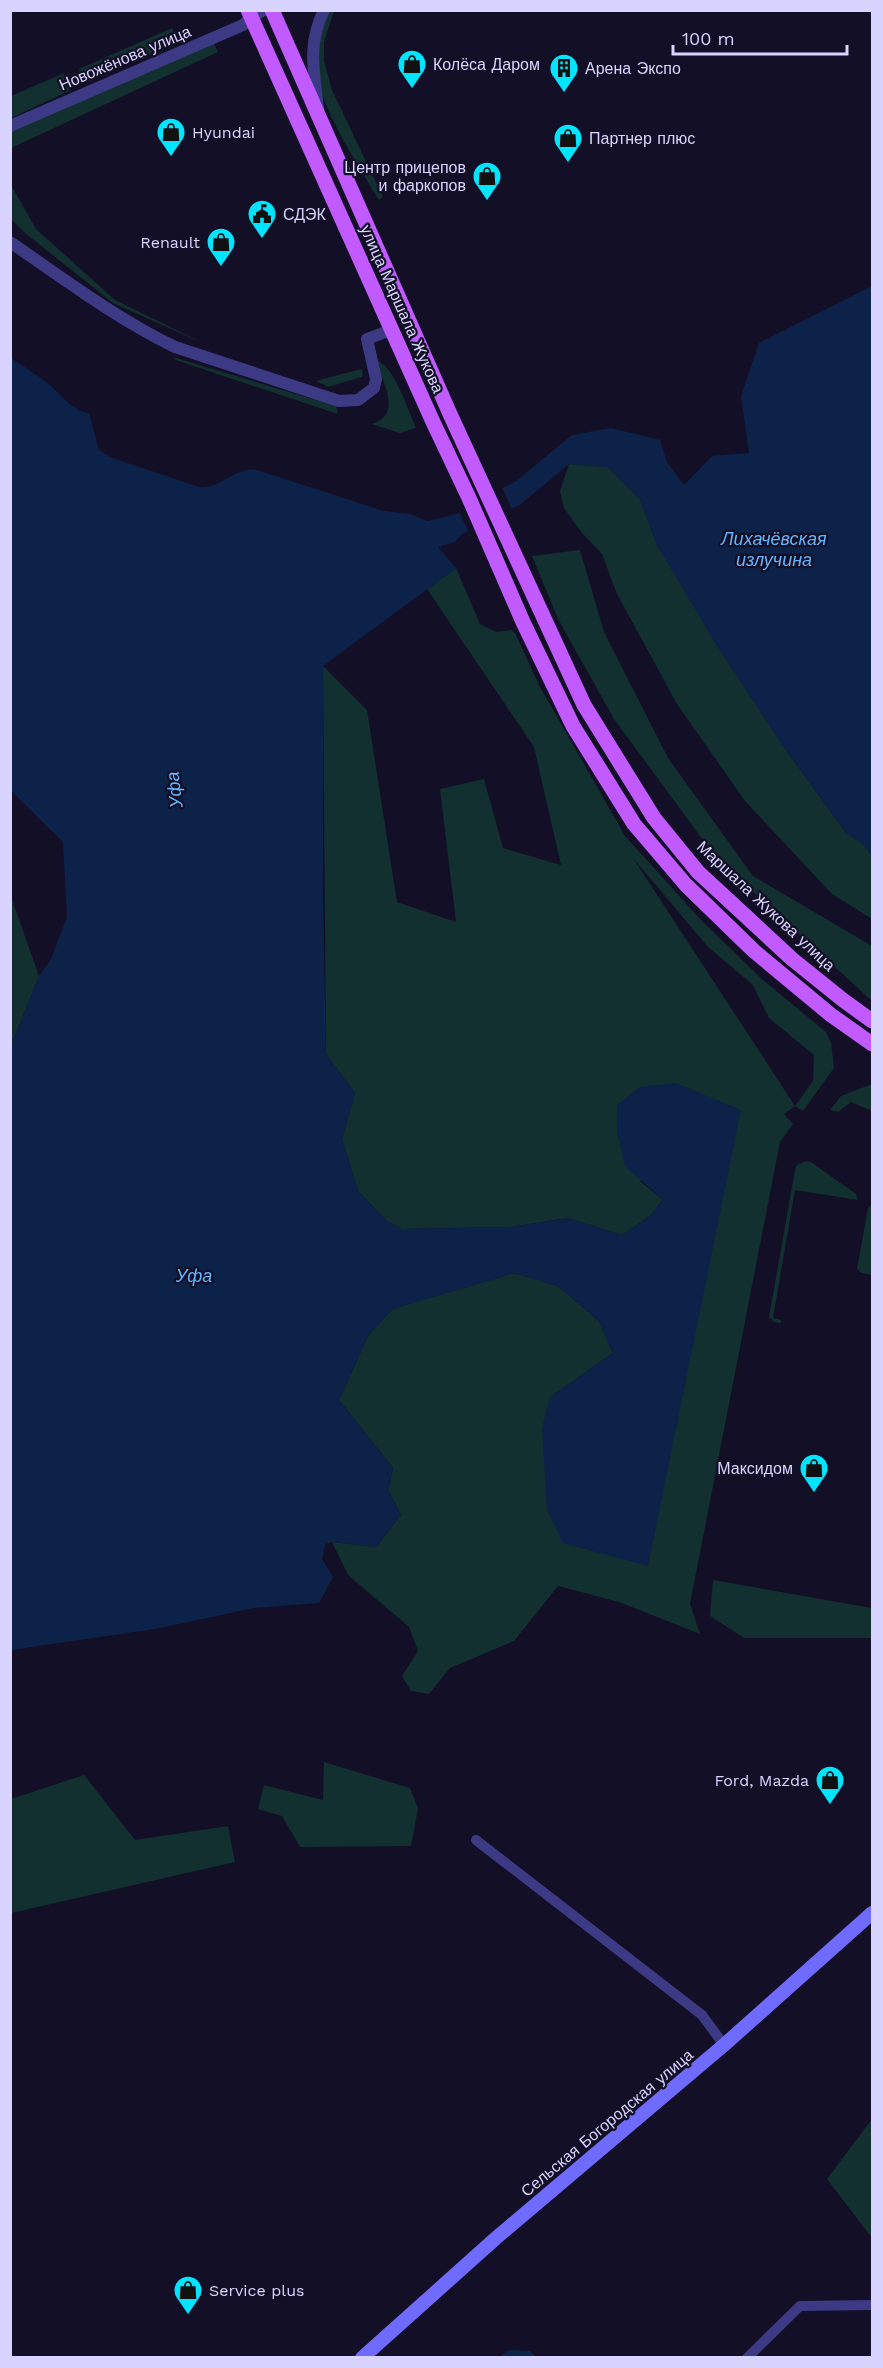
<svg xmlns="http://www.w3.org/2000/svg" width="883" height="2368" font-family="'Work Sans',sans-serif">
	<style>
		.green { fill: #12302f; fill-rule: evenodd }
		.water { fill: #0c2248 }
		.pier { fill: #130f26 }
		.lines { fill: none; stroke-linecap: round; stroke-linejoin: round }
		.minor { stroke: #3d3a85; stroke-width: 10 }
		.tertiary { stroke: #3d3a85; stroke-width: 12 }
		.secondary { stroke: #6f6bff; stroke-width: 14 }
		.primary { stroke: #c25bff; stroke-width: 15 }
		.labels { text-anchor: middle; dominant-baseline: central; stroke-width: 4.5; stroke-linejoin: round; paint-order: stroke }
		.street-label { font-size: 16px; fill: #d9d4ff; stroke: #130f26 }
		.poi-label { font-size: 16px; fill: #d9d4ff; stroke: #130f26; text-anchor: start }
		.water-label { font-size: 18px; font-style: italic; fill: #62b6ff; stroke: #130f26 }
	</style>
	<rect width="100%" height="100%" fill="#130f26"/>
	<g class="green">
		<path d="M327,11H334L324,42V61L332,90L383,197L379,200C357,162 313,99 315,56C315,41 323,24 327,11Z"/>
		<polygon points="172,28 178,42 85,83 79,69"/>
		<polygon points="213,42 218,52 11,148 10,131"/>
		<polygon points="64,73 71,90 11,118 11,96"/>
		<polygon points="11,185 36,229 115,300 203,343 113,303 25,233 11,219"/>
		<polygon points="176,358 336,406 338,414 173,359"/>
		<path d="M375,359C395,367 407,408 416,428L400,433L371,424C404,416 382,380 375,359Z"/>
		<polygon points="361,369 363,373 362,377 328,387 316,381"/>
		<polygon points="569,464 608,467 640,499 657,545 783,746 846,833 863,844 872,855 872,919 832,894 745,801 677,704 617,594 602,554 582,533 564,508 560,491"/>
		<polygon points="580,550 604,632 668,758 753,876 872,946 872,1001 717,859 614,719 558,619 532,556"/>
		<path d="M456,568L480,624L496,632L511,630L515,633L539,685L625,836L702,921L763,980L826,1032L831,1043L834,1068L803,1111L795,1106L784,1114L793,1124L780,1142L690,1604L700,1634L619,1602L558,1586L514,1641L450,1668L429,1694L411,1691L402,1676L418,1651L409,1627L348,1575L332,1542L376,1547L401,1515L388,1490L393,1468L339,1400L368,1336L392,1309L514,1273L558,1286L599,1321L613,1353L550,1397L547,1510L740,1111L640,1181L663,1200L650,1216L622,1235L568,1218L510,1227L402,1229L387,1221L358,1191L342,1139L355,1093L326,1054L323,666L367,710L397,902L456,922L440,789L484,779L503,848L561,865L534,747L427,589ZM633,858L708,947L753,985L769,1018L814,1055L813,1081L795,1106Z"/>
		<polygon points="11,897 39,976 11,1046"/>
		<polygon points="872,1084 872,1111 851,1102 838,1112 830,1110 841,1096"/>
		<polygon points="806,1161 811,1162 856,1194 858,1200 795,1190 773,1318 781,1320 781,1323 774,1322 769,1317 795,1170 797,1165"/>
		<polygon points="872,1205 872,1275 861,1273 857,1269 868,1208"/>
		<polygon points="713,1580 872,1608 872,1638 744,1638 710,1616"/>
		<polygon points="324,1762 410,1788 418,1808 411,1846 300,1847 282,1816 258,1809 264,1785 323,1800"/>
		<polygon points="84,1775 135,1840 228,1826 235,1862 11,1913 11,1799"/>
		<polygon points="872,2119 872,2238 827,2179"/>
	</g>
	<g class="water">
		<path d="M872,286V855L863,844L846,833L783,746L715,643L657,545L640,499L608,467L569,464L521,504L462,534L455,542L438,547L456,568L323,666V891L326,1054L355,1093L342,1139L358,1191L387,1221L402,1229L510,1227L568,1218L622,1235L650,1216L663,1200L625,1166L617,1132V1105L640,1087L676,1083L741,1110L648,1566L563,1543L547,1510L542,1428L550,1397L613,1353L599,1321L558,1286L514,1273L393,1309L368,1336L339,1400L393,1468L388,1490L401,1515L376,1547L333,1542L325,1544L322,1559L333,1577L319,1603L254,1608L155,1629L11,1650V1046L39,976L51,959L67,917L63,842L11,791L10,357C23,366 37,375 50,385C61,395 73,411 89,413L99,450L110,457L199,487C222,490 234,466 257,470L384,511L410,514L428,521L456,514L516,481L572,435L611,428L660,440L667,462L684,485L712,456L749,453L741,396L759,343Z"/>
		<polygon points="509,2350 530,2351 536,2357 499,2357"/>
	</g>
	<polygon class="pier" points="501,485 513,512 469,533 458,509"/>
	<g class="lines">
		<g class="minor">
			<polyline points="476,1840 702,2015 724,2045"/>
			<polyline points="747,2358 800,2306 872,2305"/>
		</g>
		<g class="tertiary">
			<path d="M318,108C314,71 307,45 324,10"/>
			<polyline points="10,126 243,25 251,17 264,10"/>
			<path d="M10,242C64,279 117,319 175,347L339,401L358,400L374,388L376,379L367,339L391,330"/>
		</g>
		<polyline class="secondary" points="362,2358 496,2238 724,2045 872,1913"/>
		<g class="primary">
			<polyline points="248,10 433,422 469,498 523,622 573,726 634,824 686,885 754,951 831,1015 872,1044"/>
			<polyline points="272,10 450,414 584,705 654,818 698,872 792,959 843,1000 872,1021"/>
		</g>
	</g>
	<defs>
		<g id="shop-pin" transform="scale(1.5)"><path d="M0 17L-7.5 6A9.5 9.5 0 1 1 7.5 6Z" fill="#00e5ff" stroke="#130f26"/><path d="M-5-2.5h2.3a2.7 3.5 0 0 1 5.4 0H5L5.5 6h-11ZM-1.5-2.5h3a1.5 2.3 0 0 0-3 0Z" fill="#111"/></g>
		<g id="building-pin" transform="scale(1.5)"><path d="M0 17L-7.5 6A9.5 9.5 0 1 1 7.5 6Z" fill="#00e5ff" stroke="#130f26"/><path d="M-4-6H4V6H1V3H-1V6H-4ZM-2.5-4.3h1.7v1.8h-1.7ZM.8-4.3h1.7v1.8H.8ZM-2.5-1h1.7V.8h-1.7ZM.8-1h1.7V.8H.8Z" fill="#111"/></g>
		<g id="civic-pin" transform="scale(1.5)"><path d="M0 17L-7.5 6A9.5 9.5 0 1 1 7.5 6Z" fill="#00e5ff" stroke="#130f26"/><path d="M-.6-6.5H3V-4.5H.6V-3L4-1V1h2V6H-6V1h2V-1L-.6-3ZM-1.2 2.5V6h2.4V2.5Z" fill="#111"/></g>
	</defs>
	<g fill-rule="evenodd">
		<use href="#shop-pin" x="412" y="64"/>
		<use href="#building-pin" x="564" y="68"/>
		<use href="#shop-pin" x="171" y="132"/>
		<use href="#shop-pin" x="568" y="138"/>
		<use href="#shop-pin" x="487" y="176"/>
		<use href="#civic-pin" x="262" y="214"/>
		<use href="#shop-pin" x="221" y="242"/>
		<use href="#shop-pin" x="814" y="1468"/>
		<use href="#shop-pin" x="830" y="1780"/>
		<use href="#shop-pin" x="188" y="2290"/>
	</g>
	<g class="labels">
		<g class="street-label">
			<text transform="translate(125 58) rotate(-23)">Новожёнова улица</text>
			<text transform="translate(402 309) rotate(66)">улица Маршала Жукова</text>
			<text transform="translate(766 906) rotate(43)">Маршала Жукова улица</text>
			<text transform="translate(607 2123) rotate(-40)">Сельская Богородская улица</text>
		</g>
		<g class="poi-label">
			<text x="433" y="64">Колёса Даром</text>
			<text x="585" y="68">Арена Экспо</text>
			<text x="192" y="132">Hyundai</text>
			<text x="589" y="138">Партнер плюс</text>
			<text x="466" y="167" text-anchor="end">Центр прицепов<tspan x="466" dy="18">и фаркопов</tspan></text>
			<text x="283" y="214">СДЭК</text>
			<text x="200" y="242" text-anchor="end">Renault</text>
			<text x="793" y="1468" text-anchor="end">Максидом</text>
			<text x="809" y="1780" text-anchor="end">Ford, Mazda</text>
			<text x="209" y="2290">Service plus</text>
		</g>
		<g class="water-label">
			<text x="774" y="538">Лихачёвская<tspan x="774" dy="21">излучина</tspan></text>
			<text transform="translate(174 790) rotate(-97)">Уфа</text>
			<text x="194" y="1275">Уфа</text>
		</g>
	</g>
	<rect width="883" height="2368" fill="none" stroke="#d9d4ff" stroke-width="24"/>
	<path d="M673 45v9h174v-9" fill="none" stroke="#d9d4ff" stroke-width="3"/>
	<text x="682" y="45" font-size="18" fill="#d9d4ff" stroke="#130f26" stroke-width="4.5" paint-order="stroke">100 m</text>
</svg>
